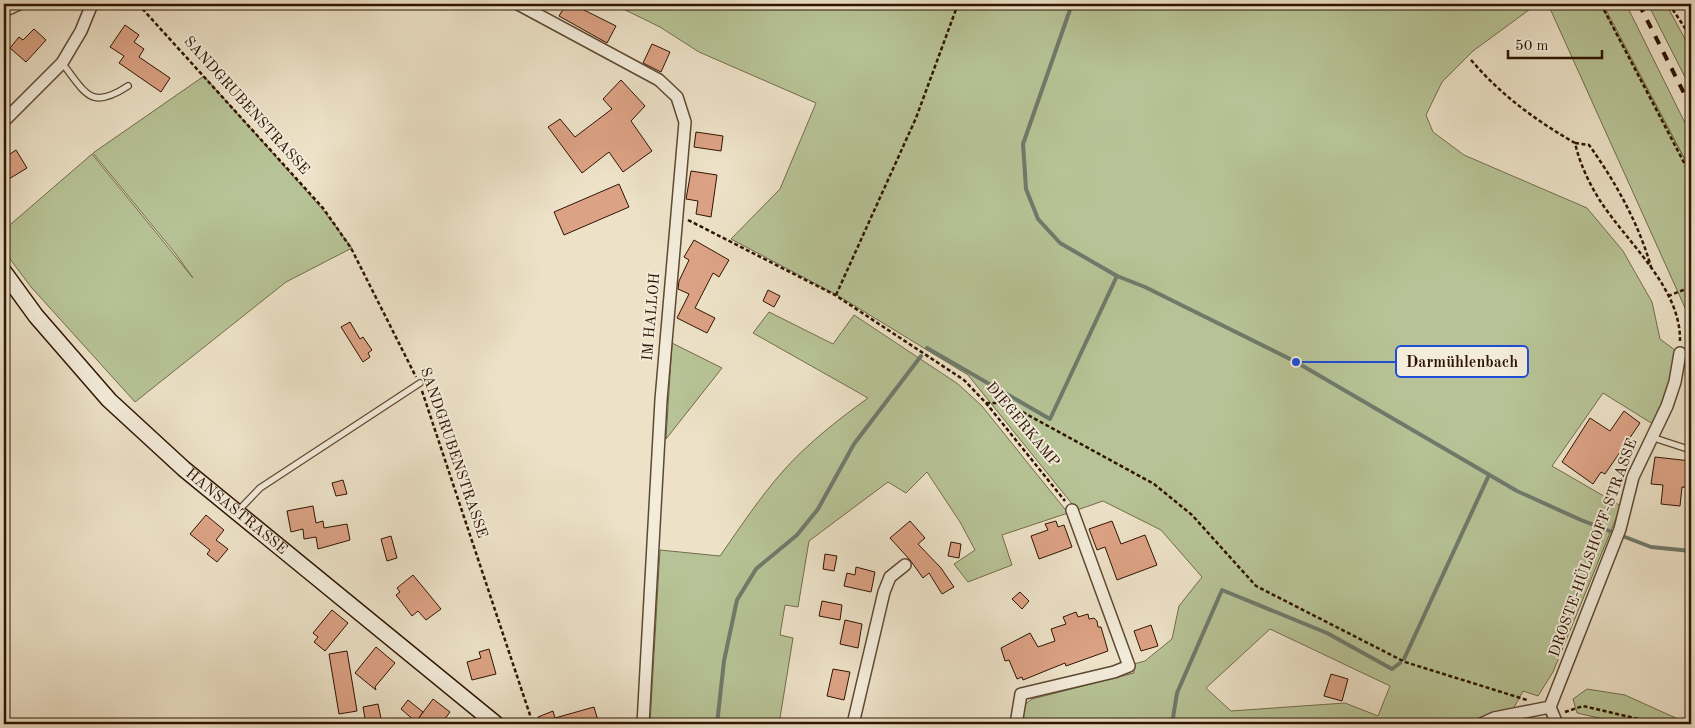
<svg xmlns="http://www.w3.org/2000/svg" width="1695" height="728" font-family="'Old Standard TT',serif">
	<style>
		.green { fill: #b7c396; stroke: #736c4b; fill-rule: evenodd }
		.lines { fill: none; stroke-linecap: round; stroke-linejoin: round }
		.stream { stroke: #6f7a6b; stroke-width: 4 }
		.building { fill: #dca285; stroke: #2f1400 }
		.lane-casing { stroke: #5e4832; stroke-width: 8 }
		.street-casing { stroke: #5e4832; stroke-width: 14 }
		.secondary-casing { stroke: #2f1400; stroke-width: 18 }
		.path { stroke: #2f1400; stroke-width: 2.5; stroke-dasharray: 4 2.5; stroke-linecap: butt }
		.lane { stroke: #f3ecdb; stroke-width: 5.5 }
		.street { stroke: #f3ecdb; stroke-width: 11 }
		.secondary { stroke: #f3ecdb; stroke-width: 15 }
		.rail { stroke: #2f1400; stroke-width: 4; stroke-dasharray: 9 9; stroke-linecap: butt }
		.labels { text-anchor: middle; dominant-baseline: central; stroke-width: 4; stroke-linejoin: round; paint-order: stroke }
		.street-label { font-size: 15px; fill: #2f1400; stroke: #f3ecdb }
		.leader { fill: none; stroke: #1d4ed8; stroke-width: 2 }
		.callout-dot { fill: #1d4ed8; stroke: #f3ecdb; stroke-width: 2 }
		.callout { fill: #f3ecdb; stroke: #1d4ed8; stroke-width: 2 }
		.callout-label { font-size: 16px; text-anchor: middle; font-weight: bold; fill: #2f1400 }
	</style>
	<rect width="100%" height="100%" fill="#ede2c8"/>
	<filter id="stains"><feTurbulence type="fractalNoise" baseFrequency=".004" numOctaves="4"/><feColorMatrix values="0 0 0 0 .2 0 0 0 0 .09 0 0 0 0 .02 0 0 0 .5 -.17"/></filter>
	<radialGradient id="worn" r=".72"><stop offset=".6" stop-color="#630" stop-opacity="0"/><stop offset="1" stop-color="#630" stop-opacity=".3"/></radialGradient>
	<g class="green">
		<path d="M613,4H1537L1473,51L1442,82L1426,115L1433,132L1464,155L1587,208L1623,251L1652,302L1660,339L1679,353L1656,426L1603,393L1552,466L1621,506L1553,672L1538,696L1523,691L1508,718L1523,717L1547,724H1020L1024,705L1032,699L1134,673V664L1145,661L1172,639L1179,606L1202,577L1161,530L1103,501L1077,510L968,375L837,295L731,239L780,189L816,103L699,52L660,27ZM1270,629L1390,686L1378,716L1345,703L1231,711L1206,688Z"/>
		<polygon points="1548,4 1601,4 1690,169 1603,4 1626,4 1691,135 1691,321"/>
		<polygon points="1648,4 1666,4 1691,50 1691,89"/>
		<polygon points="204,76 323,210 352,248 286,282 135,402 31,287 4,251 4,230 92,154 193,278 175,253 93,153"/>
		<path d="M769,312L833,344L854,315L958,384L982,406L1068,513L1002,535L1012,565L968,582L954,564L975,550L960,522L927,472L906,493L888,482L809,541L798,607L785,605L780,635L793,638L779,724H650L660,550L720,556C741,526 760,497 784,470C808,443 839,419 868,398L753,333Z"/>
		<polygon points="672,343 722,368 666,439"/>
		<polygon points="1587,689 1625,695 1689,724 1625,724 1577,713 1573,699"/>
	</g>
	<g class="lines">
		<g class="stream">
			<polyline points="1072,4 1023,144 1026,189 1038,219 1060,243 1117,276 1145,287 1296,362 1517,491 1581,520 1651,547 1691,551"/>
			<polyline points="927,348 1050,419 1117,276"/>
			<polyline points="1404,659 1489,475"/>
			<polyline points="717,724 724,661 737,600 756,569 797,535 818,509 854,444 921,356"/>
			<polyline points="1172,724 1177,693 1222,590 1327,633 1392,669 1400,663"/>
		</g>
	</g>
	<g class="building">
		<polygon points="566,4 572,4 616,26 607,43 559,16"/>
		<polygon points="125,25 139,35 134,42 144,49 139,57 170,78 161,92 119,63 124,56 110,47"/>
		<polygon points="34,29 46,40 26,62 10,48 19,37 23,40"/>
		<polygon points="652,44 670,52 661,72 643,63"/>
		<polygon points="621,80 645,106 631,121 652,151 623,172 609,152 582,173 548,127 560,119 575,137 612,109 603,99"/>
		<polygon points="696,132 723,136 721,151 694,147"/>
		<polygon points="16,150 27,168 4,182 4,158"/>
		<polygon points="691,171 717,175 711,217 696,214 698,201 686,199"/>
		<polygon points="619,184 629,207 564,235 554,212"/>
		<polygon points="694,240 729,260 719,277 713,273 695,308 715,318 707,333 677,318 689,294 678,289 679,281 689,260 684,257"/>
		<polygon points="768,290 780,296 774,307 763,301"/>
		<polygon points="350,322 360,339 363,337 372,350 368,353 370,357 363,362 341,327"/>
		<polygon points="1624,411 1640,423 1605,474 1601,472 1593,484 1562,462 1590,418 1610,431"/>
		<polygon points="1655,457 1691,461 1691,488 1682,487 1680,506 1661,504 1663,485 1651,484"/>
		<polygon points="343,480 347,494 336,496 332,483"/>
		<polygon points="313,506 316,523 323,521 324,528 347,524 350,540 318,549 316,537 304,539 303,529 291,532 287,511"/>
		<polygon points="206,515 224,530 216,540 228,549 217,562 207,554 210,550 190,534"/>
		<polygon points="910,521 925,538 918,544 941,568 954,587 942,594 929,573 923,578 910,560 890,538"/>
		<polygon points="1056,521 1058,527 1064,525 1072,547 1039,559 1031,536 1048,530 1045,524"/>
		<polygon points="1112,521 1121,544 1145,535 1157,565 1117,580 1105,547 1097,550 1089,529"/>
		<polygon points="391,536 397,558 387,561 381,539"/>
		<polygon points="951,542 961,544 959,558 948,556"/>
		<polygon points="825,554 837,556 834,571 823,569"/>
		<polygon points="856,567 875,572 871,592 844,586 847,573 855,575"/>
		<polygon points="413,575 441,609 426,620 418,611 412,616 396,595 400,592 397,588"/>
		<polygon points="1020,592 1029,601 1022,609 1012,599"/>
		<polygon points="822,601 842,605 840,620 819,616"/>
		<polygon points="332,610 348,623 325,651 314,642 318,637 313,633"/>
		<polygon points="1076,612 1078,617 1088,614 1089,619 1094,618 1097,621 1098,627 1101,627 1108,651 1066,666 1065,663 1023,680 1022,677 1017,679 1009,660 1005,661 1001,648 1030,633 1038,647 1055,641 1051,629 1066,624 1063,617"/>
		<polygon points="845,620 862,624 858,648 840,644"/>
		<polygon points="1151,625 1158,646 1141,651 1134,631"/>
		<polygon points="376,647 395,663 375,687 376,690 355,673"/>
		<polygon points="489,649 496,674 472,680 467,662 481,658 479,652"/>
		<polygon points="347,651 357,711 339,714 329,654"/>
		<polygon points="833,669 850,672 844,700 827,696"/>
		<polygon points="1331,674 1348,679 1342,701 1324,696"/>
		<polygon points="433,699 450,712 441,724 425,724 418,719"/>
		<polygon points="408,700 423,712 416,722 401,709"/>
		<polygon points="378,704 382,723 366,724 363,707"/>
		<polygon points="594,707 599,724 541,724 538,717 553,711 555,718"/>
	</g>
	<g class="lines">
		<g class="lane-casing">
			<g id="lane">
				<path d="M62,63C86,93 90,111 128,86"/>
				<polyline points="1651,437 1691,450"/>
				<polyline points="237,512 260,488 420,383"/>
			</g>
		</g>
		<g class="street-casing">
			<g id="street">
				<polyline points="518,4 659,80 677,97 685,122 661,400 643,724"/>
				<polyline points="4,11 19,4"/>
				<polyline points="4,121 62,63 81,31 92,4"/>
				<polyline points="853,724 884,592 890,577 905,565"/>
				<polyline points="1016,724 1021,694 1114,672 1129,666 1072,510"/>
				<polyline points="1481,724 1494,718 1550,707"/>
				<polyline points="1557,724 1550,707 1620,529 1633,477 1667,406 1675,382 1680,353"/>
			</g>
		</g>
		<g class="secondary-casing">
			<g id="secondary">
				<path id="s1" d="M4,272L36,316L109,400L184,469L496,724"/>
			</g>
		</g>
		<g class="path">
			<polyline points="138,4 323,208 351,248 416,377"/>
			<polyline points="1601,4 1691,176"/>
			<polyline points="1669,4 1691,37"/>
			<path d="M1471,60C1501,95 1535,120 1575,143C1580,164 1588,181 1599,199C1626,242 1681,287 1680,341"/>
			<path d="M1575,143L1589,145C1615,181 1639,224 1651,267"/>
			<polyline points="688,220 835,295 964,380 986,403 1065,501"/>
			<polyline points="836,295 916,118 958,4"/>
			<polyline points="1668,296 1691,287"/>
			<polyline points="422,391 533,724"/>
			<polyline points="986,403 1006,403 1154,484 1192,515 1256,586 1405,662 1527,700"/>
			<polyline points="1565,712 1583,706 1660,724"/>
		</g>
		<use href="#lane" class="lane"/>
		<use href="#street" class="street"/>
		<use href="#secondary" class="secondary"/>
		<polyline class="rail" points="1639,4 1691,107"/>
	</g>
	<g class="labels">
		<g class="street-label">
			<text transform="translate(246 106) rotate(48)">SANDGRUBENSTRASSE</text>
			<text transform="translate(652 317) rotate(-85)">IM HALLOH</text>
			<text transform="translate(1022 425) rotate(50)">DIEGERKAMP</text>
			<text transform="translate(453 453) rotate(71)">SANDGRUBENSTRASSE</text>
			<text stroke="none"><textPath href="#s1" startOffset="335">HANSASTRASSE</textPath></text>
			<text transform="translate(1594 548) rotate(-70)">DROSTE-HÜLSHOFF-STRASSE</text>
		</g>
	</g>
	<path class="leader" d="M1296 362L1396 362"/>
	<circle class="callout-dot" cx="1296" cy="362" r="5"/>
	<rect class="callout" x="1396" y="346" width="132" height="31" rx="5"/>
	<g class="callout-label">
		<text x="1462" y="367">Darmühlenbach</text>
	</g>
	<rect width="1695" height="728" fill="none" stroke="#ede2c8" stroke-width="20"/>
	<rect x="5" y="5" width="1685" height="718" fill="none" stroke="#2f1400" stroke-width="2.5"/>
	<rect x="10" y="10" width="1675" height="708" fill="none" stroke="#2f1400"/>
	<path d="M1508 50v8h94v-8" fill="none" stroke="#2f1400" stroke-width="2.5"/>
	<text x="1515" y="50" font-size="15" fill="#2f1400" stroke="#f3ecdb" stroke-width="4" paint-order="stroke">50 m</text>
	<rect width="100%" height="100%" filter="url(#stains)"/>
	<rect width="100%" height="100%" fill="url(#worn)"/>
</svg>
